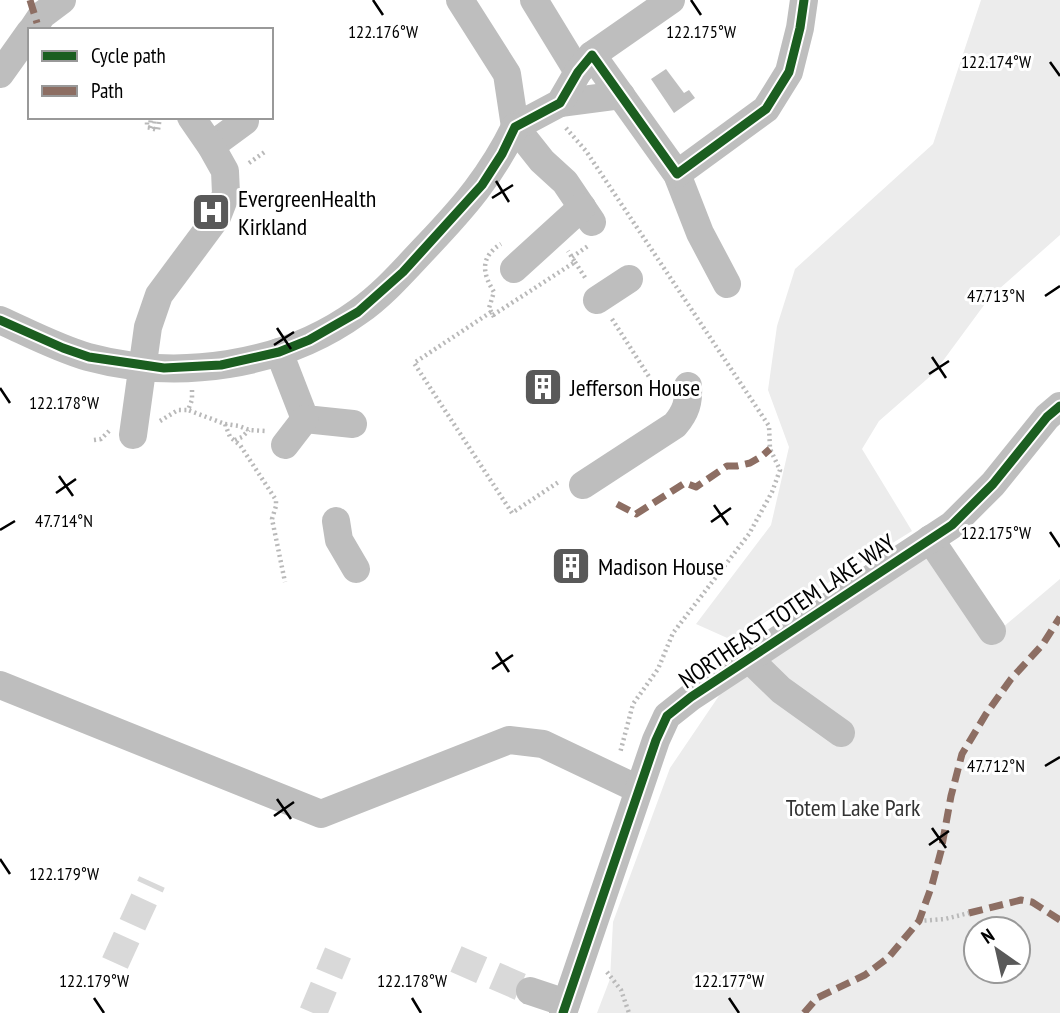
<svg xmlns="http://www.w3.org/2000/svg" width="1060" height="1013" font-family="'PT Sans Narrow',sans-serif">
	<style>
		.green { fill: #ececec; fill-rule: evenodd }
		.water { fill: #bfbfbf }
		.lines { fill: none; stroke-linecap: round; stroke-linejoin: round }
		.minor-tunnel { stroke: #d9d9d9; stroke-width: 28; stroke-dasharray: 28 14; stroke-linecap: butt }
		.path { stroke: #b9b9b9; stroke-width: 4.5; stroke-dasharray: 2 3.5; stroke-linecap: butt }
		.minor { stroke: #bebebe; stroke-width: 28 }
		.quiet { stroke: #8d6e63; stroke-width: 7; stroke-dasharray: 14 7; stroke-linecap: butt }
		.cycleway-casing { stroke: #fff; stroke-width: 13 }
		.cycleway { stroke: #1b5e20; stroke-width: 9 }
		.ticks { fill: none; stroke: #000; stroke-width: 2.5 }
		.labels { text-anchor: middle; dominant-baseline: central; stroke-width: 6; stroke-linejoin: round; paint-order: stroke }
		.poi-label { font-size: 24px; fill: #000; stroke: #fff; text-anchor: start }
		.street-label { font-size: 24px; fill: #000; stroke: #fff }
		.park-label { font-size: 24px; fill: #333; stroke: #fff }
		.ticks-label { font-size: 18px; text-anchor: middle; fill: #000; stroke: #fff; stroke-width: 6; stroke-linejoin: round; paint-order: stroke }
	</style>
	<rect width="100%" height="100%" fill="#fff"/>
	<g class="green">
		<polygon points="981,0 1060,0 1060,235 990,297 934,373 879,421 862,449 912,531 734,641 696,624 771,525 789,447 768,390 777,326 795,269 933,144"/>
		<path d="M941,545L1002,628L1060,579V1013H597L610,979L613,922L670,768L729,681ZM976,929H1018V971H976Z"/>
	</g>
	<polygon class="water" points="666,69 684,93 689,90 695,98 674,113 651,79"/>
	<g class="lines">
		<g class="minor-tunnel">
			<polyline points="456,959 530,991"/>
			<polyline points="115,963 152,882"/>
			<polyline points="313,1013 338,953"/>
		</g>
		<g class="path">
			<polyline points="147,117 147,127 158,130 160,117"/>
			<polyline points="150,128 151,117"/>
			<polyline points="566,128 586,151 769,426 770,449 780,470 772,492 749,534 673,633 658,669 633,704 620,753"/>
			<polyline points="154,129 155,117"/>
			<polyline points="249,163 266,151"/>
			<polyline points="572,257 588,246"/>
			<polyline points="575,262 586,279"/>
			<polyline points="491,312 414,363 512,513 560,481"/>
			<polyline points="493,315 575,262 568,251"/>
			<path d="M494,317L489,308L494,292C482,273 480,257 501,244"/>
			<polyline points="612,319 662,397"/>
			<polyline points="192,390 192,400 188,410 225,424 230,437 240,445 276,500 276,506 272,519 285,582"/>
			<polyline points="160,421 178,410 188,410"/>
			<polyline points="225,424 239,426 249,430 265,431"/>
			<polyline points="94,440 101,439 109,431"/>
			<polyline points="235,440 242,437 249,430"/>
			<polyline points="919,921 945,919 969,913"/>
			<polyline points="607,972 621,990 629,1013"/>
		</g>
		<g class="minor">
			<polyline points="460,0 507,74 515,127 542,161 565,182 592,222"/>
			<polyline points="534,0 578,72"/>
			<polyline points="32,30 42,15 62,0"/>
			<polyline points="592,55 677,174 700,233 727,284"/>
			<polyline points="0,74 30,32"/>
			<polyline points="560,103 621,95"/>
			<polyline points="515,127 560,103 578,72 592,55 671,0"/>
			<polyline points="211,146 245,121"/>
			<polyline points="677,174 766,109 789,72 800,28 804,0"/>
			<polyline points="514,269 582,207"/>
			<polyline points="597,300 629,279"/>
			<path d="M0,320C29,333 57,348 88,357C177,381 282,367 358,312C384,294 405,269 427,246C464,207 491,176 515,127"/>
			<polyline points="279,352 305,419 353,424"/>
			<polyline points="133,435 148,327 159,295 217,217 226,194 225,171 211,146 191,117"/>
			<polyline points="285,445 305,419"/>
			<path d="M583,485L675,425C686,412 689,402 688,386"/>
			<polyline points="336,521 339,540 356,569"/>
			<polyline points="930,539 992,631"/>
			<polyline points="749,659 781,690 841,733"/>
			<polyline points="0,685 321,814 509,740 543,744 638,789"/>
			<polyline points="530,991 566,1003"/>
			<polyline points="563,1013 656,740 667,716 691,697 952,525 993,484 1047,417 1060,406"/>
		</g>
		<g class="quiet">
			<polyline points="30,0 37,23"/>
			<polyline points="617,504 636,514 685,483 696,487 727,466 737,466 750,463 762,456 770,449"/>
			<polyline points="969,913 1021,900 1032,902 1060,920"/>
			<polyline points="804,1013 817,998 865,975 888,958 919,921 932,885 941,851 951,796 962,754 986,714 1011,679 1043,644 1060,617"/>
		</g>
		<g class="cycleway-casing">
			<g id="cycleway">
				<polyline points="0,320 63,348 89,357 164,368 221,365 279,352 309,340 358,312 403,272 482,185 502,154 515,127 560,103 578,72 592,55 677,174 766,109 789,72 800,28 804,0"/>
				<polyline points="563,1013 656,740 667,716 691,697 952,525 993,484 1047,417 1060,406"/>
			</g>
		</g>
		<use href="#cycleway" class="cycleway"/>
	</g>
	<path class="ticks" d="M373,0L383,15M691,0L701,15M1050,62L1060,76M496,181L509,202M492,198L513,185M1045,296L1060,286M277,328L291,349M274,345L294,332M932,357L946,378M929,374L949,361M0,388L10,403M59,476L73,496M56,493L76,479M714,505L728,525M711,522L731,508M0,530L15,521M1050,532L1060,547M496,652L509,672M492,669L513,655M1045,766L1060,757M277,799L291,819M274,816L294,802M932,828L946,848M929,845L949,831M0,859L10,874M94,998L104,1013M412,998L421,1013M729,998L739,1013"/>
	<defs>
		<g id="hospital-square" transform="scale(2.0125)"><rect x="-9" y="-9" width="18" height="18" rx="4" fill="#595959" stroke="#fff"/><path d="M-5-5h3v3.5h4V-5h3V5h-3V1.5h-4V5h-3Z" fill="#fff"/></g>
		<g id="building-square" transform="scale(2.0125)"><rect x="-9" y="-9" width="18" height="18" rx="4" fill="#595959" stroke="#fff"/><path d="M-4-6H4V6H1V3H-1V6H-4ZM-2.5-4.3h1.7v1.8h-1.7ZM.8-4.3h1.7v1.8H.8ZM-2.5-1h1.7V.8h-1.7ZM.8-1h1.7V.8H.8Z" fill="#fff"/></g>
	</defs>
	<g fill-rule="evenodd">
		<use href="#hospital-square" x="211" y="212"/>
		<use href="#building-square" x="543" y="387"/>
		<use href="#building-square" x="571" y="566"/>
	</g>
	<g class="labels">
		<g class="poi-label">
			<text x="238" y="198">EvergreenHealth<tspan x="238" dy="28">Kirkland</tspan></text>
			<text x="570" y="387">Jefferson House</text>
			<text x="598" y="566">Madison House</text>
		</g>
		<g class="street-label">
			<text transform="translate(787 611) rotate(-34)">NORTHEAST TOTEM LAKE WAY</text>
		</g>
		<g class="park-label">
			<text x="853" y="807">Totem Lake Park</text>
		</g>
	</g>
	<g class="ticks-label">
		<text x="383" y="38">122.176°W</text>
		<text x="701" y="38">122.175°W</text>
		<text x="996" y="68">122.174°W</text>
		<text x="996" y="302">47.713°N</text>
		<text x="64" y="409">122.178°W</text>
		<text x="64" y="527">47.714°N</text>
		<text x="996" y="539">122.175°W</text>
		<text x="996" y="772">47.712°N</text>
		<text x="64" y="880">122.179°W</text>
		<text x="94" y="987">122.179°W</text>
		<text x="412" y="987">122.178°W</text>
		<text x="729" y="987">122.177°W</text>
	</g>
	<rect x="28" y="28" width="245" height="91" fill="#ffffff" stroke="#999999" stroke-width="2"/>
	<rect x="42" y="51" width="35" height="10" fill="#1b5e20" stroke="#999999" stroke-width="2"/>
	<text x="91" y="63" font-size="21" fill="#000000">Cycle path</text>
	<rect x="42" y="86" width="35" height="10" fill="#8d6e63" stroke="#999999" stroke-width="2"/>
	<text x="91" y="98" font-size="21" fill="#000000">Path</text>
	<g transform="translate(997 950) rotate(326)"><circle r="33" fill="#ffffff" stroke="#999999" stroke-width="2"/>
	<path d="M0-5L12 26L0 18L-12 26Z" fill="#595959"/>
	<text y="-10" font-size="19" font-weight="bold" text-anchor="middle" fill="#000000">N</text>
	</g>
</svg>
